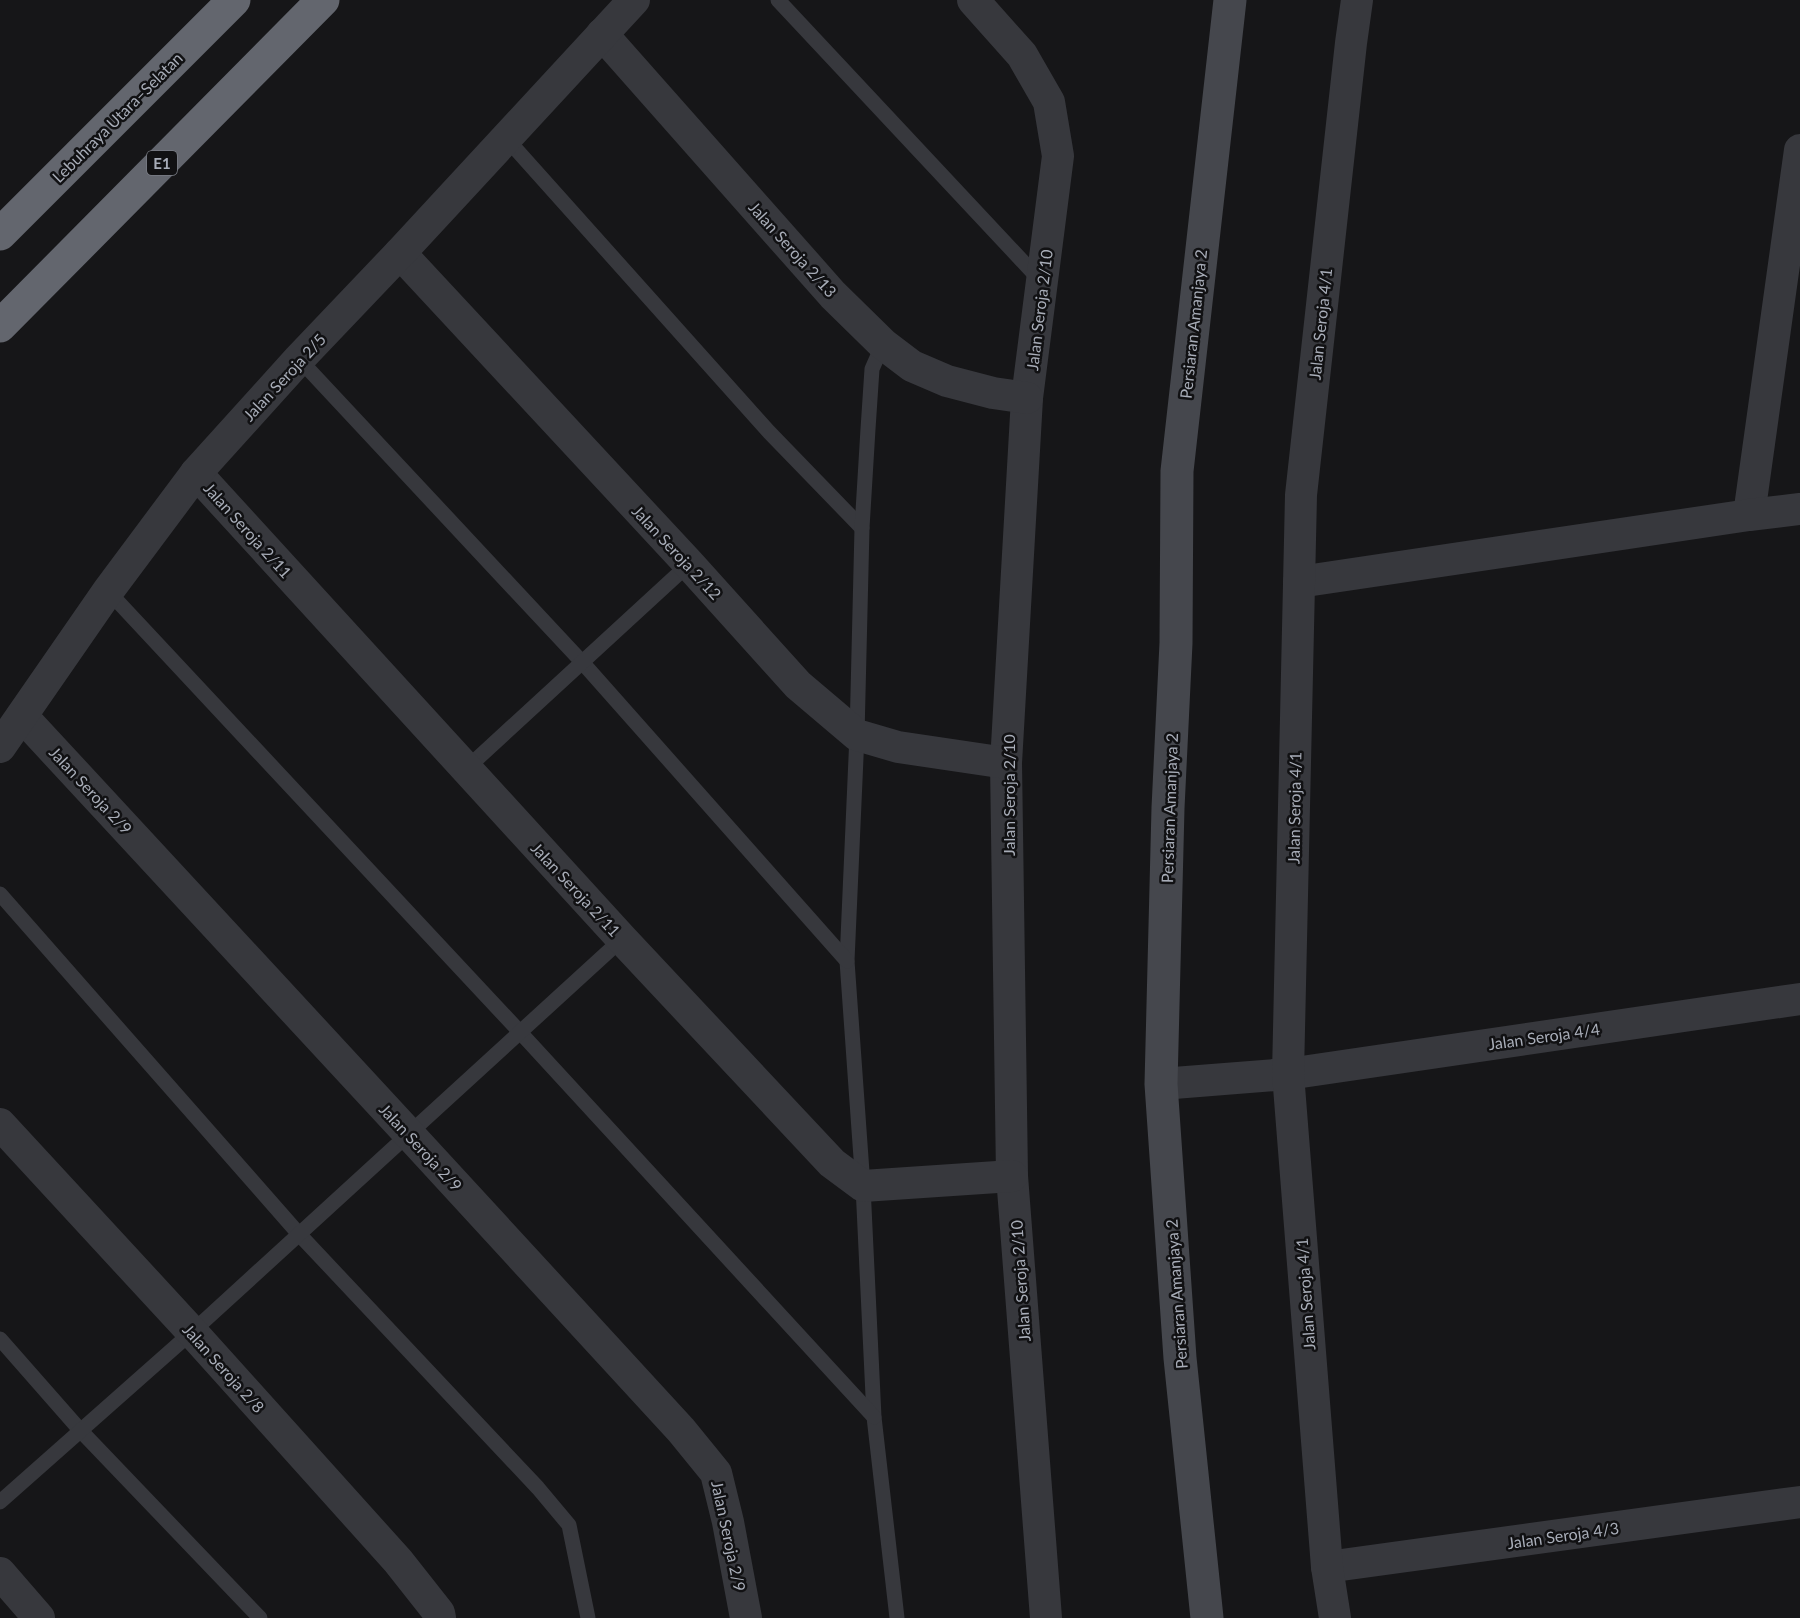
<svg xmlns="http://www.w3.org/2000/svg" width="1800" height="1618" font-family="Lato,sans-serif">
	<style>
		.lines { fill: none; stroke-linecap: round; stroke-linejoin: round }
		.lane { stroke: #37383d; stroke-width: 15 }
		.street { stroke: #37383d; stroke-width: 32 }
		.secondary { stroke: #45474d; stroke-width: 33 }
		.highway { stroke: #63666e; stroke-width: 33 }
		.labels { text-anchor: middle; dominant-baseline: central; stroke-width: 5; stroke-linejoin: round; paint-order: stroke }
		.shield { fill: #111113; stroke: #7b7e86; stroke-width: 1.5 }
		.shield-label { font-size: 15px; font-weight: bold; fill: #a8adb8 }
		.street-label { font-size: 16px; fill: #a8adb8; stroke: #111113 }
	</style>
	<rect width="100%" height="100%" fill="#161618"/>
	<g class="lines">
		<g class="lane">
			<polyline points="778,0 1041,281"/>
			<polyline points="506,138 769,432 862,528"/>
			<polyline points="883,344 872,369 868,429 862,528 857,735 847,961 863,1186 874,1417 897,1618"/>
			<polyline points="299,359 582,662 847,961"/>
			<polyline points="108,591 519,1031 874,1417"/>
			<polyline points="466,769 689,564"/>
			<polyline points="0,894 298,1233 538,1488 569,1525 588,1618"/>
			<polyline points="0,1339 80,1430 260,1618"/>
			<polyline points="0,1502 192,1332 622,939"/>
		</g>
		<g class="street">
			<polyline points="973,0 1022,55 1049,102 1058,156 1027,398 1006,763 1012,1176 1046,1618"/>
			<polyline points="602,34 833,295 883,344 912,366 947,381 993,393 1027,398"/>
			<polyline points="400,253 689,564 798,685 857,735 898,747 1006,763"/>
			<polyline points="196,473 622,939 832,1163 863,1186 1012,1176"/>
			<polyline points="1749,515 1800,150"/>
			<polyline points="1299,582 1749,515 1800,509"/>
			<polyline points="22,716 408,1133 681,1430 716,1473 728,1522 746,1618"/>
			<polyline points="0,747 108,591 196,473 299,359 400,253 634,0"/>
			<polyline points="1161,1084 1288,1074 1800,999"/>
			<polyline points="0,1124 192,1332 398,1561 439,1613 440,1618"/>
			<polyline points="1327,1567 1800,1502"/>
			<polyline points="0,1573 39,1618"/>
			<polyline points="1335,1618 1327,1567 1288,1074 1301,495 1351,43 1357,0"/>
		</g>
		<polyline class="secondary" points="1207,1618 1180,1358 1161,1084 1168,808 1176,643 1177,471 1230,0"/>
		<g class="highway">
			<polyline points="0,234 234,0"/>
			<polyline points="0,326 323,0"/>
		</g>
	</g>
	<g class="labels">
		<rect class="shield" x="147" y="151" width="30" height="24" rx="4.5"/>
		<g class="shield-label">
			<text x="162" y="163">E1</text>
		</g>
		<g class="street-label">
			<text transform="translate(117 117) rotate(-45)">Lebuhraya Utara–Selatan</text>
			<text transform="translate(793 249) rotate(48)">Jalan Seroja 2/13</text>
			<text transform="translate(1039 310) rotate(-83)">Jalan Seroja 2/10</text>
			<text transform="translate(1193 324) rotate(-84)">Persiaran Amanjaya 2</text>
			<text transform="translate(1320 324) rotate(-84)">Jalan Seroja 4/1</text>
			<text transform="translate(284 377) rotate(-47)">Jalan Seroja 2/5</text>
			<text transform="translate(248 530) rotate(48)">Jalan Seroja 2/11</text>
			<text transform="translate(677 552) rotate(47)">Jalan Seroja 2/12</text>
			<text transform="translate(91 790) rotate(47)">Jalan Seroja 2/9</text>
			<text transform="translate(1008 795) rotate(-90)">Jalan Seroja 2/10</text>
			<text transform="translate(1169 808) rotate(-88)">Persiaran Amanjaya 2</text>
			<text transform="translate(1294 808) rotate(-89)">Jalan Seroja 4/1</text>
			<text transform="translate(576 889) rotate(47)">Jalan Seroja 2/11</text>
			<text transform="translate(1544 1036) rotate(-8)">Jalan Seroja 4/4</text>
			<text transform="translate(421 1147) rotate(47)">Jalan Seroja 2/9</text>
			<text transform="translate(1020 1281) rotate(-94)">Jalan Seroja 2/10</text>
			<text transform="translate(1176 1294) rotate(-94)">Persiaran Amanjaya 2</text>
			<text transform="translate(1305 1294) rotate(-94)">Jalan Seroja 4/1</text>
			<text transform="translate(224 1368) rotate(48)">Jalan Seroja 2/8</text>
			<text transform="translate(1563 1535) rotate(-8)">Jalan Seroja 4/3</text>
			<text transform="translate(729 1536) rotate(78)">Jalan Seroja 2/9</text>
		</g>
	</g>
</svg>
